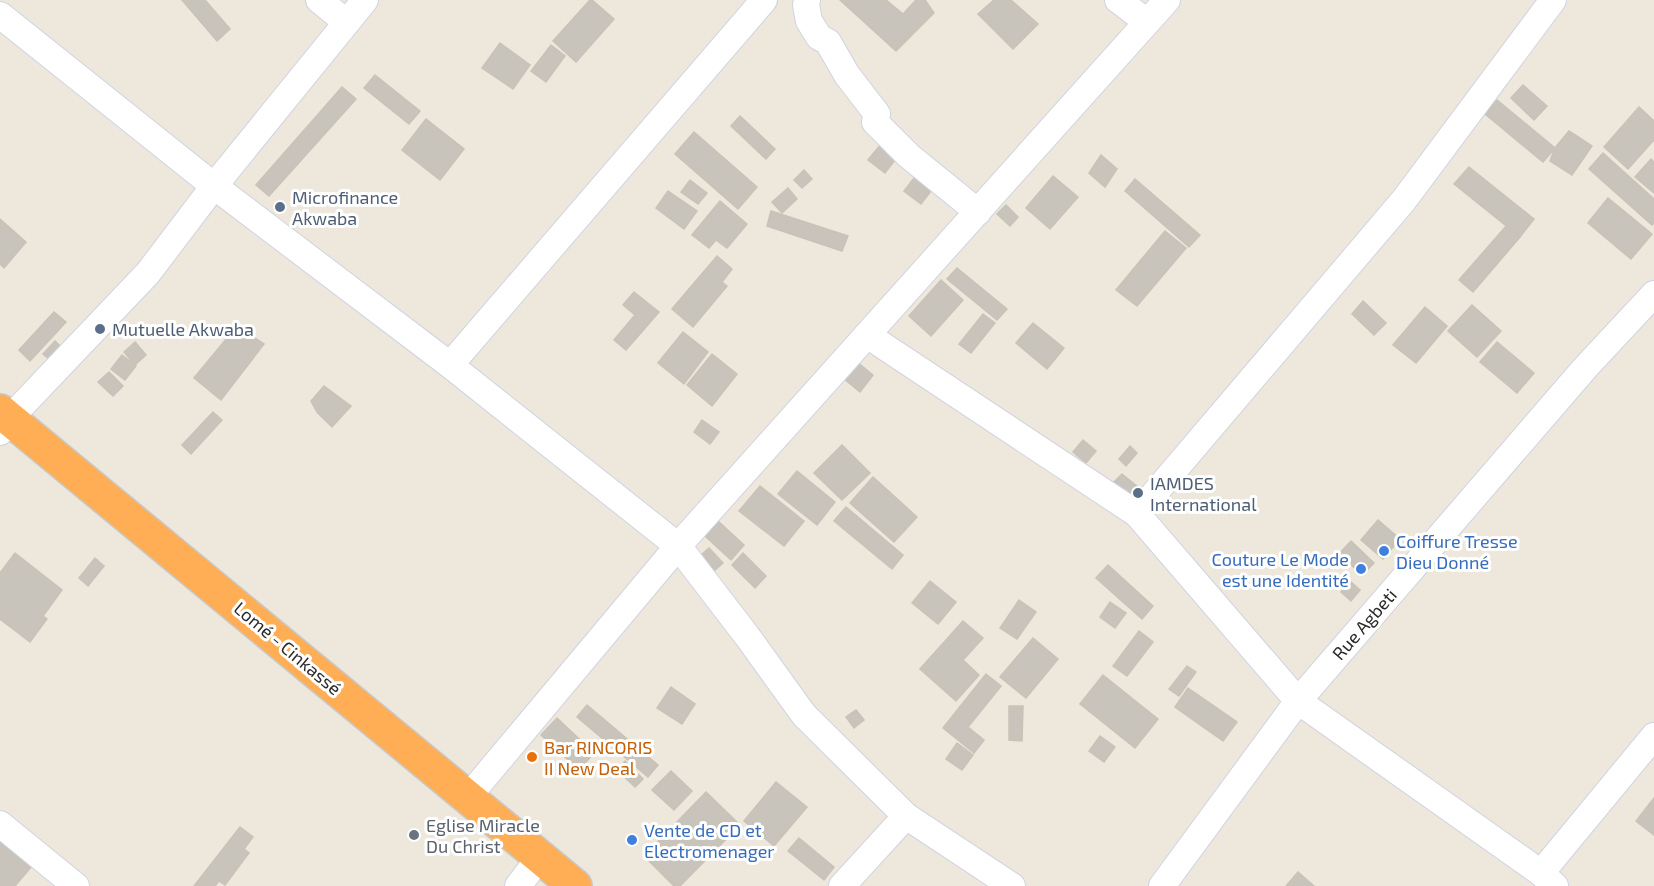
<svg xmlns="http://www.w3.org/2000/svg" width="1654" height="886" font-family="'Exo 2',sans-serif">
	<style>
		.building { fill: #c8c4bc; stroke: #c8c3b6; stroke-width: 1.5 }
		.lines { fill: none; stroke-linecap: round; stroke-linejoin: round }
		.minor-casing { stroke: #d1d3e3; stroke-width: 28 }
		.highway-casing { stroke: #c8c8c8; stroke-width: 36 }
		.minor { stroke: #fff; stroke-width: 26 }
		.highway { stroke: #ffae55; stroke-width: 33 }
		.service-dot { fill: #5c6f8a; stroke: #fff; stroke-width: 2 }
		.shop-dot { fill: #3f7fe0; stroke: #fff; stroke-width: 2 }
		.food-dot { fill: #e8710a; stroke: #fff; stroke-width: 2 }
		.worship-dot { fill: #6b7280; stroke: #fff; stroke-width: 2 }
		.labels { text-anchor: middle; dominant-baseline: central; stroke-width: 6; stroke-linejoin: round; paint-order: stroke }
		.service-label { font-size: 18px; fill: #4e5e75; stroke: #fff; text-anchor: start }
		.shop-label { font-size: 18px; fill: #366cbe; stroke: #fff; text-anchor: start }
		.street-label { font-size: 18px; fill: #2a2a2a; stroke: #fff }
		.food-label { font-size: 18px; fill: #c56008; stroke: #fff; text-anchor: start }
		.worship-label { font-size: 18px; fill: #5b616d; stroke: #fff; text-anchor: start }
	</style>
	<rect width="100%" height="100%" fill="#ede7dc"/>
	<g class="building">
		<polygon points="182,0 205,0 230,29 217,41"/>
		<polygon points="590,0 592,0 614,19 576,62 553,41"/>
		<polygon points="840,0 886,0 903,14 916,0 925,0 934,13 896,51"/>
		<polygon points="994,0 1011,0 1038,24 1013,49 978,14"/>
		<polygon points="500,43 530,65 513,89 482,68"/>
		<polygon points="551,45 565,56 546,82 531,71"/>
		<polygon points="375,75 420,111 409,124 364,88"/>
		<polygon points="1523,85 1547,106 1534,120 1511,98"/>
		<polygon points="342,87 356,99 269,196 256,185"/>
		<polygon points="1497,100 1555,148 1543,162 1485,114"/>
		<polygon points="1639,107 1654,121 1654,140 1628,169 1604,147"/>
		<polygon points="740,116 775,149 766,159 731,126"/>
		<polygon points="426,119 464,149 440,180 402,150"/>
		<polygon points="1569,131 1592,146 1572,175 1550,161 1555,148"/>
		<polygon points="694,132 757,187 738,209 675,154"/>
		<polygon points="882,143 898,156 885,173 868,160"/>
		<polygon points="1603,153 1654,199 1654,223 1652,225 1589,169"/>
		<polygon points="1101,155 1117,169 1105,187 1089,173"/>
		<polygon points="1651,159 1654,162 1654,193 1635,177"/>
		<polygon points="1469,167 1534,219 1520,237 1454,184"/>
		<polygon points="804,170 812,179 802,188 794,180"/>
		<polygon points="917,174 934,187 921,204 904,191"/>
		<polygon points="1053,176 1078,197 1050,229 1026,208"/>
		<polygon points="1135,179 1200,235 1189,247 1125,191"/>
		<polygon points="690,180 707,193 698,204 681,192"/>
		<polygon points="788,188 797,199 782,213 772,202"/>
		<polygon points="668,191 697,211 684,229 656,208"/>
		<polygon points="1608,198 1652,234 1631,259 1588,223"/>
		<polygon points="720,201 747,224 727,248 716,240 709,248 692,235"/>
		<polygon points="1006,205 1018,217 1010,226 997,214"/>
		<polygon points="771,211 848,236 842,251 767,226"/>
		<polygon points="0,219 26,242 4,268 0,264"/>
		<polygon points="1507,225 1520,237 1473,292 1459,280"/>
		<polygon points="1165,231 1186,248 1137,306 1116,290"/>
		<polygon points="717,256 732,269 722,282 727,286 693,327 672,309"/>
		<polygon points="957,268 1007,309 997,320 947,279"/>
		<polygon points="941,280 963,300 931,336 909,316"/>
		<polygon points="634,292 659,312 626,350 614,340 635,315 623,305"/>
		<polygon points="1363,301 1386,323 1374,335 1352,314"/>
		<polygon points="1472,305 1501,331 1477,357 1448,331"/>
		<polygon points="1425,307 1447,326 1416,363 1393,345"/>
		<polygon points="54,312 66,322 30,361 19,350"/>
		<polygon points="983,314 995,323 971,353 959,344"/>
		<polygon points="1033,323 1064,348 1047,369 1016,343"/>
		<polygon points="237,326 264,344 221,400 194,378"/>
		<polygon points="683,332 708,352 684,384 658,363"/>
		<polygon points="55,341 62,348 51,361 43,354"/>
		<polygon points="135,342 146,355 135,365 124,352"/>
		<polygon points="1497,342 1534,373 1517,393 1480,362"/>
		<polygon points="712,354 737,374 712,406 687,385"/>
		<polygon points="122,355 136,366 125,380 111,369"/>
		<polygon points="857,362 873,375 860,392 844,379"/>
		<polygon points="109,372 123,386 113,396 98,382"/>
		<polygon points="324,386 351,406 332,427 317,412 311,401"/>
		<polygon points="213,412 222,420 191,454 182,445"/>
		<polygon points="702,420 719,432 710,444 694,432"/>
		<polygon points="1083,440 1096,451 1086,463 1073,452"/>
		<polygon points="842,445 870,473 842,500 814,473"/>
		<polygon points="1130,446 1137,453 1126,466 1119,459"/>
		<polygon points="797,471 835,502 817,525 778,494"/>
		<polygon points="1122,474 1138,487 1128,499 1111,485"/>
		<polygon points="873,477 917,517 894,542 850,503"/>
		<polygon points="760,486 804,521 784,546 739,511"/>
		<polygon points="846,507 903,555 892,569 834,521"/>
		<polygon points="1378,520 1400,539 1383,559 1361,540"/>
		<polygon points="718,521 744,545 731,560 705,536"/>
		<polygon points="1351,541 1374,563 1362,575 1339,554"/>
		<polygon points="709,548 723,563 714,571 700,556"/>
		<polygon points="15,553 62,590 43,616 47,619 30,642 0,619 0,573"/>
		<polygon points="743,553 766,576 755,588 732,565"/>
		<polygon points="95,558 104,566 88,586 79,578"/>
		<polygon points="1108,565 1153,606 1142,619 1096,578"/>
		<polygon points="930,581 956,602 938,624 912,603"/>
		<polygon points="1350,581 1360,590 1351,601 1341,592"/>
		<polygon points="1019,600 1036,612 1017,639 1000,628"/>
		<polygon points="1110,602 1126,613 1115,628 1100,617"/>
		<polygon points="963,621 983,638 963,660 979,675 956,701 920,669"/>
		<polygon points="1139,631 1153,642 1127,676 1113,666"/>
		<polygon points="1033,638 1058,659 1026,698 1000,677"/>
		<polygon points="1187,666 1196,672 1179,696 1169,689"/>
		<polygon points="986,674 1001,686 968,727 984,740 974,753 943,728"/>
		<polygon points="1103,675 1158,719 1135,748 1080,704"/>
		<polygon points="671,687 695,704 682,724 657,708"/>
		<polygon points="1188,688 1237,722 1223,741 1175,707"/>
		<polygon points="587,705 658,765 648,777 577,717"/>
		<polygon points="1009,706 1023,706 1022,741 1009,740"/>
		<polygon points="856,710 864,720 854,728 846,717"/>
		<polygon points="557,718 594,753 579,770 541,735"/>
		<polygon points="1100,736 1115,747 1104,762 1089,751"/>
		<polygon points="957,743 973,755 962,770 946,759"/>
		<polygon points="625,761 643,779 635,787 617,770"/>
		<polygon points="671,771 692,791 674,810 652,790"/>
		<polygon points="776,782 807,807 774,846 744,821"/>
		<polygon points="706,792 740,825 680,886 674,886 644,856"/>
		<polygon points="1654,798 1654,835 1636,821"/>
		<polygon points="240,827 253,837 244,849 249,853 225,885 219,881 215,886 194,886"/>
		<polygon points="799,838 834,867 824,880 788,851"/>
		<polygon points="0,841 31,867 15,886 0,886"/>
		<polygon points="1298,872 1314,886 1286,886"/>
	</g>
	<g class="lines">
		<g class="minor-casing">
			<g id="minor">
				<polyline points="319,0 346,22"/>
				<polyline points="807,0 806,5 809,21 819,37 828,42 847,75 877,114 875,122 909,156 978,212"/>
				<polyline points="1118,0 1147,22"/>
				<polyline points="0,15 214,186 450,365 678,546 747,636 804,715 906,816 1012,886"/>
				<polyline points="867,335 1137,514 1298,701 1541,873 1555,886"/>
				<polyline points="450,365 764,0"/>
				<polyline points="0,432 10,418 148,273 214,186 365,0"/>
				<polyline points="1137,514 1404,200 1553,0"/>
				<polyline points="468,797 678,546 1167,0"/>
				<polyline points="0,824 76,886"/>
				<polyline points="1541,873 1654,736"/>
				<polyline points="518,886 540,857"/>
				<polyline points="842,886 906,816"/>
				<polyline points="1162,886 1298,701 1585,368 1654,294"/>
			</g>
		</g>
		<g class="highway-casing">
			<polyline id="highway" points="0,411 575,886"/>
		</g>
		<use href="#minor" class="minor"/>
		<use href="#highway" class="highway"/>
	</g>
	<g class="service-dot">
		<circle cx="280" cy="207" r="6"/>
		<circle cx="100" cy="329" r="6"/>
		<circle cx="1138" cy="493" r="6"/>
	</g>
	<g class="shop-dot">
		<circle cx="1384" cy="551" r="6"/>
		<circle cx="1361" cy="569" r="6"/>
		<circle cx="632" cy="840" r="6"/>
	</g>
	<circle class="food-dot" cx="532" cy="757" r="6"/>
	<circle class="worship-dot" cx="414" cy="835" r="6"/>
	<g class="labels">
		<g class="service-label">
			<text x="292" y="197">Microfinance<tspan x="292" dy="21">Akwaba</tspan></text>
			<text x="112" y="329">Mutuelle Akwaba</text>
			<text x="1150" y="483">IAMDES<tspan x="1150" dy="21">International</tspan></text>
		</g>
		<g class="shop-label">
			<text x="1396" y="541">Coiffure Tresse<tspan x="1396" dy="21">Dieu Donné</tspan></text>
			<text x="1349" y="559" text-anchor="end">Couture Le Mode<tspan x="1349" dy="21">est une Identité</tspan></text>
			<text x="644" y="830">Vente de CD et<tspan x="644" dy="21">Electromenager</tspan></text>
		</g>
		<g class="street-label">
			<text transform="translate(1364 624) rotate(-49)">Rue Agbeti</text>
			<text transform="translate(288 648) rotate(40)">Lomé - Cinkassé</text>
		</g>
		<g class="food-label">
			<text x="544" y="747">Bar RINCORIS<tspan x="544" dy="21">II New Deal</tspan></text>
		</g>
		<g class="worship-label">
			<text x="426" y="825">Eglise Miracle<tspan x="426" dy="21">Du Christ</tspan></text>
		</g>
	</g>
</svg>
